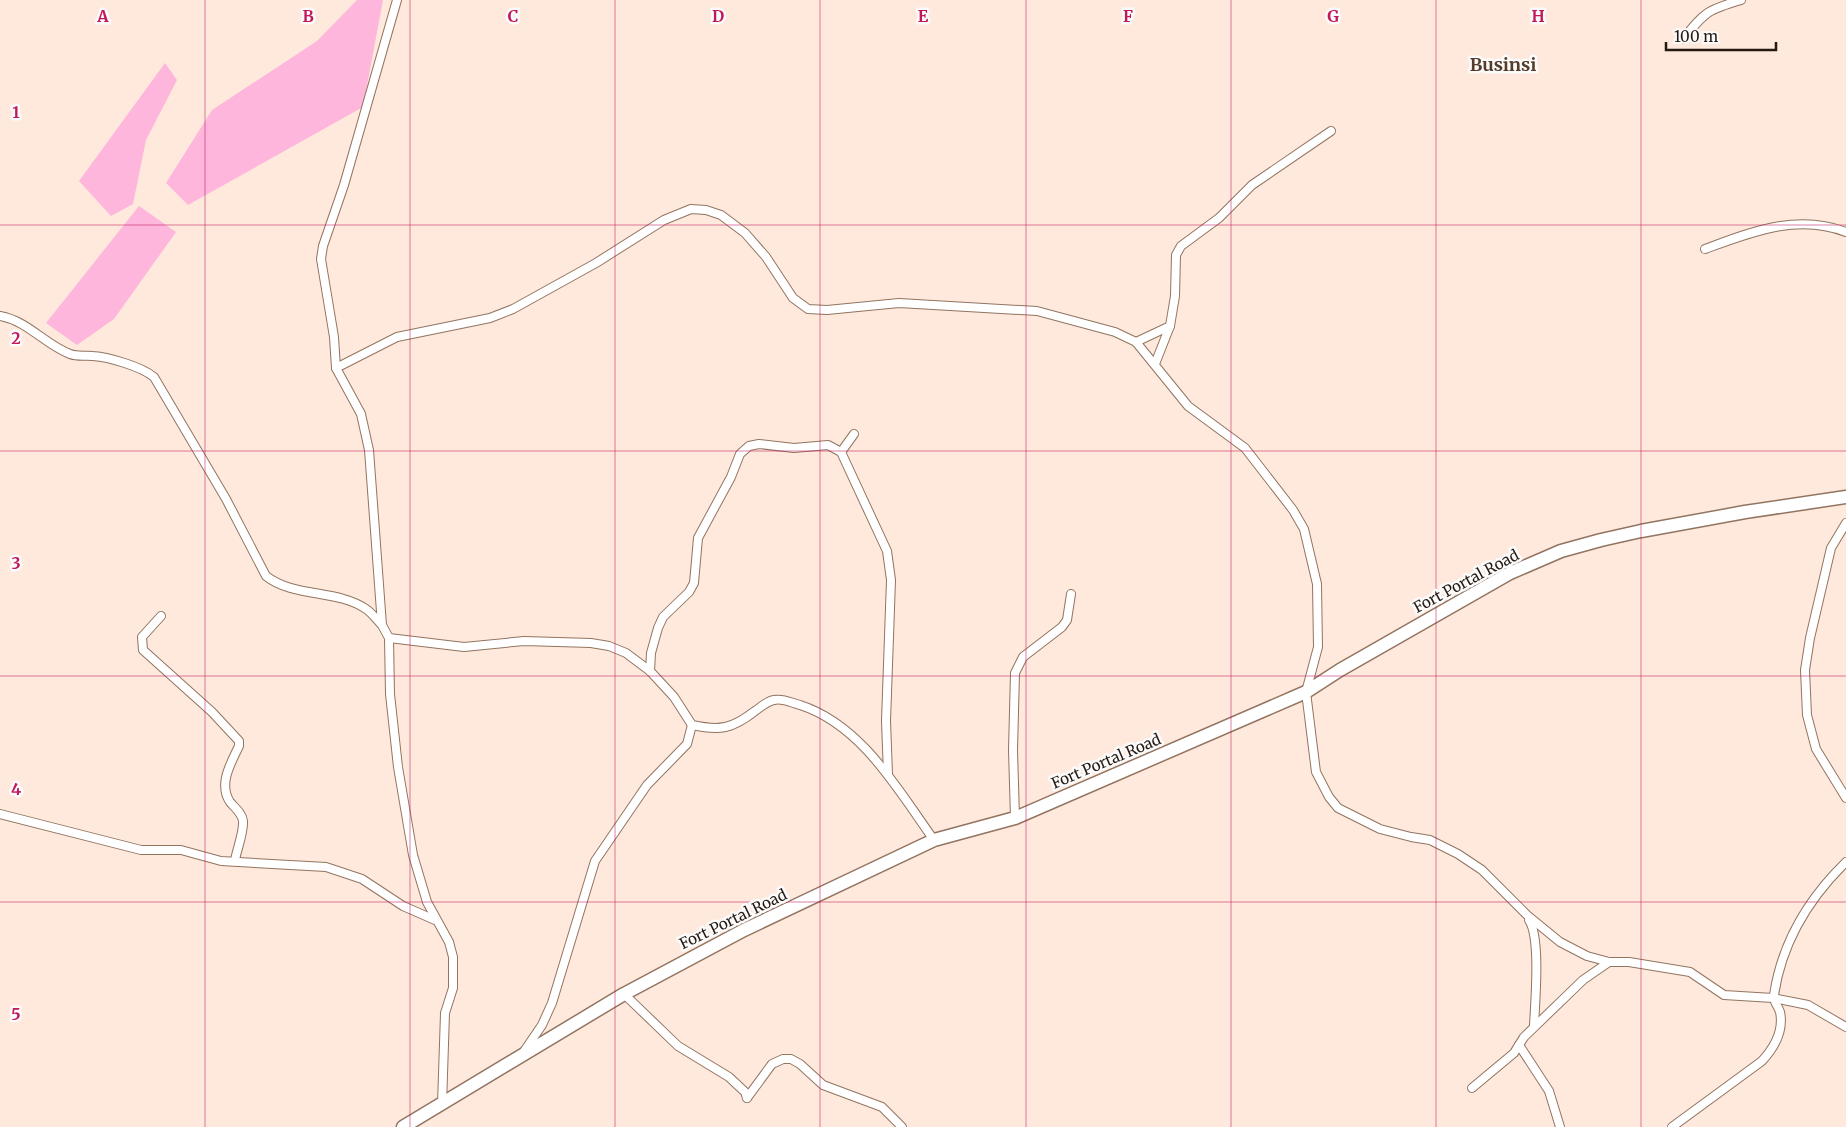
<svg xmlns="http://www.w3.org/2000/svg" width="1846" height="1127" font-family="Merriweather,serif">
	<style>
		.green { fill: #feb6dd }
		.lines { fill: none; stroke-linecap: round; stroke-linejoin: round }
		.minor-casing { stroke: #927460; stroke-width: 10 }
		.primary-casing { stroke: #927460; stroke-width: 15 }
		.minor { stroke: #fff; stroke-width: 8 }
		.primary { stroke: #fff; stroke-width: 12 }
		.grid { fill: none; stroke: #c2185b; stroke-width: 1; stroke-opacity: 0.55 }
		.labels { text-anchor: middle; dominant-baseline: central; stroke-width: 5; stroke-linejoin: round; paint-order: stroke }
		.street-label { font-size: 15px; fill: #251912; stroke: #fbfbfb }
		.quarter-label { font-size: 18px; font-weight: bold; fill: #563b29; stroke: #fbfbfb }
		.grid-label { font-size: 16px; text-anchor: middle; font-weight: bold; fill: #c2185b; stroke: #fbfbfb; stroke-width: 5; stroke-linejoin: round; paint-order: stroke }
	</style>
	<rect width="100%" height="100%" fill="#fee9dc"/>
	<g class="green">
		<polygon points="357,0 383,0 363,107 188,205 166,183 212,110 317,41"/>
		<polygon points="165,63 177,80 146,140 133,204 111,216 79,181"/>
		<polygon points="139,206 176,232 114,319 77,345 46,323"/>
	</g>
	<g class="lines">
		<g class="minor-casing">
			<g id="minor">
				<polyline points="397,0 344,185 323,246 321,259 334,337 336,368 361,414 369,450 382,625 389,638 390,694 398,767 413,855 427,902 449,942 453,957 453,988 445,1013 442,1105"/>
				<path d="M1683,39C1705,12 1707,10 1741,0"/>
				<path d="M1705,249C1751,232 1798,213 1846,232"/>
				<path d="M0,316C28,321 44,344 70,354C78,357 85,355 93,356C109,357 142,367 154,377L226,499L266,576C294,598 337,589 366,609C372,613 377,620 382,625"/>
				<polyline points="1136,342 1170,326"/>
				<polyline points="1155,364 1170,326 1175,296 1176,255 1181,246 1219,218 1252,185 1331,131"/>
				<polyline points="336,368 397,337 490,318 513,309 596,263 664,220 691,209 706,210 721,215 745,233 766,257 793,298 808,309 827,310 899,303 1037,311 1115,332 1136,342 1188,406 1245,448 1293,510 1304,529 1317,584 1318,647 1306,692 1316,772 1329,797 1338,808 1380,829 1411,837 1430,840 1458,854 1482,870 1527,915 1560,942 1587,956 1609,962 1629,962 1690,972 1724,995 1773,998 1808,1005 1846,1027"/>
				<polyline points="841,452 887,551 891,580 886,721 888,774"/>
				<polyline points="1846,523 1831,548 1810,638 1805,670 1807,715 1816,749 1846,798"/>
				<path d="M161,616L142,637L143,650L212,712L239,741V746C231,763 218,784 230,802C235,808 242,813 243,821C244,832 237,849 235,860"/>
				<path d="M389,638L464,647L524,641L591,643L609,646L626,653L650,671L674,697L692,725C720,731 732,729 755,711C761,707 767,701 774,700C783,698 792,703 800,705C862,725 898,790 934,840"/>
				<polyline points="650,671 651,653 658,628 663,617 689,592 694,583 698,538 731,477 740,454 749,446 759,444 794,448 828,445 841,452 854,434"/>
				<polyline points="0,814 141,850 181,850 221,861 326,867 362,879 403,906 435,920"/>
				<polyline points="1015,818 1013,750 1015,673 1023,657 1062,627 1067,620 1071,594"/>
				<path d="M1529,920C1541,938 1535,1003 1534,1026"/>
				<polyline points="624,994 678,1046 729,1077 745,1092 747,1098"/>
				<polyline points="1519,1045 1549,1091 1560,1127"/>
				<polyline points="525,1050 542,1025 552,1003 595,861 647,785 687,744 692,725"/>
				<polyline points="1472,1088 1514,1053 1524,1037 1583,980 1609,962"/>
				<polyline points="747,1098 772,1064 783,1059 791,1059 800,1064 823,1085 882,1107 902,1127"/>
				<path d="M1672,1127L1762,1061C1774,1048 1784,1031 1780,1012C1778,1006 1773,1001 1774,995C1782,942 1809,898 1846,862"/>
			</g>
		</g>
		<g class="primary-casing">
			<polyline id="primary" points="403,1127 624,994 744,930 934,840 1015,818 1306,692 1340,670 1510,573 1561,551 1601,540 1641,531 1745,512 1846,497"/>
		</g>
		<use href="#minor" class="minor"/>
		<use href="#primary" class="primary"/>
	</g>
	<path class="grid" d="M205,0V1127M410,0V1127M615,0V1127M820,0V1127M1026,0V1127M1231,0V1127M1436,0V1127M1641,0V1127M0,225H1846M0,451H1846M0,676H1846M0,902H1846"/>
	<g class="labels">
		<g class="street-label">
			<text transform="translate(1466 581) rotate(-28)">Fort Portal Road</text>
			<text transform="translate(1106 761) rotate(-23)">Fort Portal Road</text>
			<text transform="translate(733 919) rotate(-26)">Fort Portal Road</text>
		</g>
		<g class="quarter-label">
			<text x="1503" y="64">Businsi</text>
		</g>
	</g>
	<g class="grid-label">
		<text x="103" y="22">A</text>
		<text x="308" y="22">B</text>
		<text x="513" y="22">C</text>
		<text x="718" y="22">D</text>
		<text x="923" y="22">E</text>
		<text x="1128" y="22">F</text>
		<text x="1333" y="22">G</text>
		<text x="1538" y="22">H</text>
		<text x="16" y="118">1</text>
		<text x="16" y="344">2</text>
		<text x="16" y="569">3</text>
		<text x="16" y="795">4</text>
		<text x="16" y="1020">5</text>
	</g>
	<path d="M1666 42v8h110v-8" fill="none" stroke="#251912" stroke-width="2.5"/>
	<text x="1674" y="42" font-size="15" fill="#251912" stroke="#fbfbfb" stroke-width="4" paint-order="stroke">100 m</text>
</svg>
